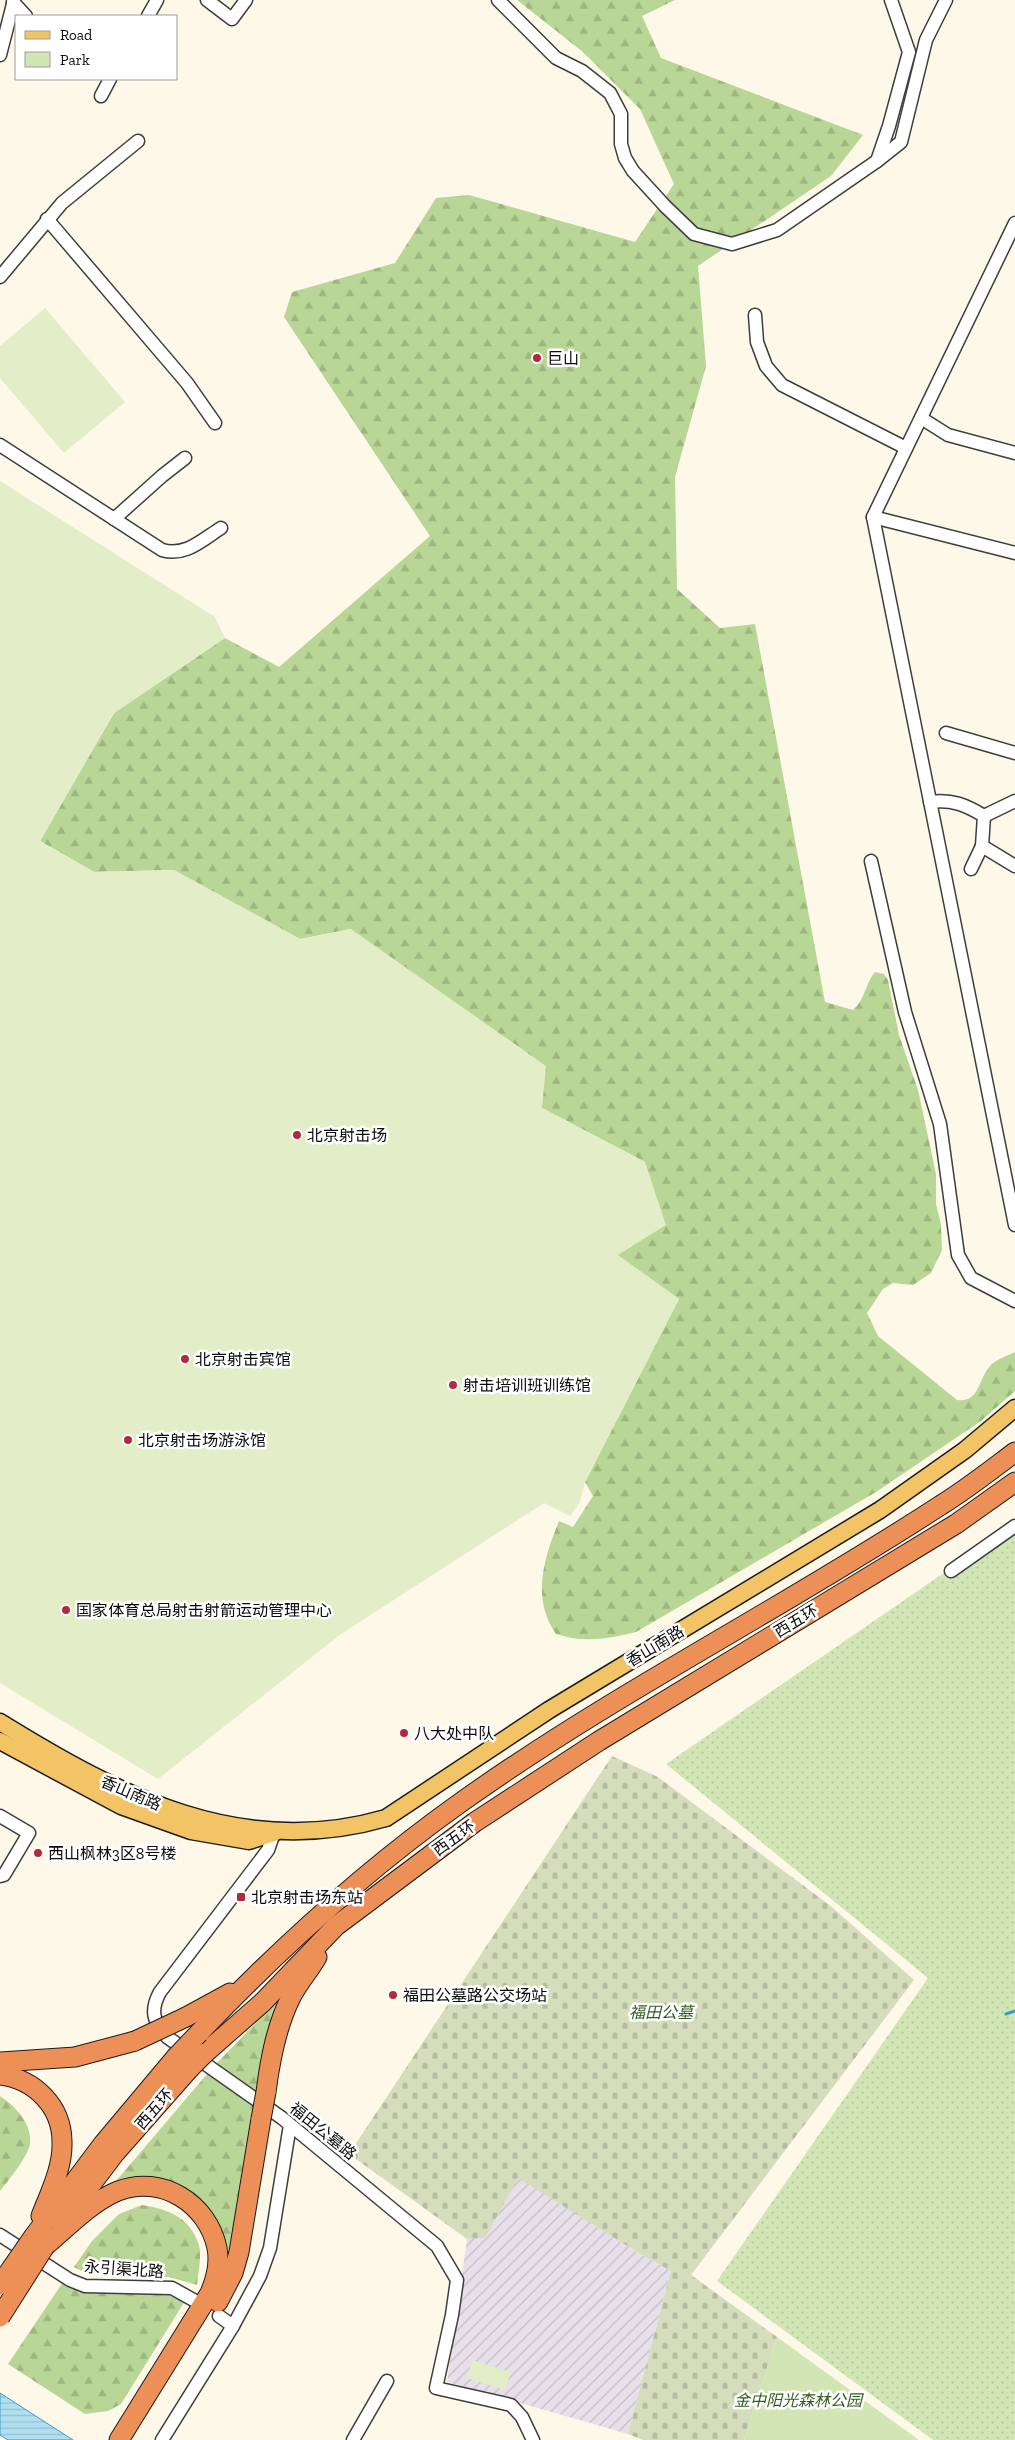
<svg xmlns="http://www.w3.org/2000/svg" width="1015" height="2440" font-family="'Zilla Slab','Noto Sans SC',serif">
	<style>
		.industrial { fill: url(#industrial-furrows) }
		.grass { fill: url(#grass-dots) }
		.forest { fill: url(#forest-firs) }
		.cemetery { fill: url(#cemetery-stones) }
		.park { fill: #d2e6b5 }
		.pitch { fill: #e3edc7 }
		.water { fill: url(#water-rules); stroke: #3b9ac6 }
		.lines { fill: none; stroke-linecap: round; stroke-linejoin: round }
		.stream { stroke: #3b9ac6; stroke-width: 3 }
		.minor-casing { stroke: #3e3e3e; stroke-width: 15 }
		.major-casing { stroke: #1c1c1c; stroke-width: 19 }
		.highway-casing { stroke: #1c1c1c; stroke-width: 21 }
		.minor { stroke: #fff; stroke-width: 12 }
		.major { stroke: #f2c465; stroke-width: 16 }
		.highway { stroke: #ed9058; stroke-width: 19 }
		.highway-bridge-casing { stroke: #1c1c1c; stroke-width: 21; stroke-linecap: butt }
		.highway-bridge { stroke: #ed9058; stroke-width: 19 }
		.poi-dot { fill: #b32a3c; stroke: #fff; stroke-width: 2 }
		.labels { text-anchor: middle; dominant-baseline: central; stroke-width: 5; stroke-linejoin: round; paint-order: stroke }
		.poi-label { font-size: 16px; fill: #0b0b0b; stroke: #fff; text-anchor: start }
		.street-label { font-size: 16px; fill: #0b0b0b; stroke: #fff }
		.park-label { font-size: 16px; font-style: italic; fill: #315e1f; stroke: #fff }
	</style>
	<defs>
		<pattern id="industrial-furrows" width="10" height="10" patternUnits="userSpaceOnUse" patternTransform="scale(1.25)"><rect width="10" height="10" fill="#e7dfe9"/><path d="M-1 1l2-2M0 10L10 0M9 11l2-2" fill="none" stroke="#c5bec6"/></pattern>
		<pattern id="grass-dots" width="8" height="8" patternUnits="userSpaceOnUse" patternTransform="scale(1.25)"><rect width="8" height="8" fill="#d2e6b5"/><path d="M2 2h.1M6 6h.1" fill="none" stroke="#b3c49a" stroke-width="1.8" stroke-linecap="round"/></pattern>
		<pattern id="forest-firs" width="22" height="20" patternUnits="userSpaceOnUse" patternTransform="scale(1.25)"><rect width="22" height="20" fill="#b8d696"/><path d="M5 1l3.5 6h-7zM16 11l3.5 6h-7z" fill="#9db680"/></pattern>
		<pattern id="cemetery-stones" width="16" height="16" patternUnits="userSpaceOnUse" patternTransform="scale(1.25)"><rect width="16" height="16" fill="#d5ddbd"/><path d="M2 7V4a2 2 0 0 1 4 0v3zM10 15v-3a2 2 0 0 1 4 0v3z" fill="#b6bca1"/></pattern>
		<pattern id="water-rules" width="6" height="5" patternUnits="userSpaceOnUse" patternTransform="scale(1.25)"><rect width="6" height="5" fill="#b1dff2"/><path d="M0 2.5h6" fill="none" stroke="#97bece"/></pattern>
	</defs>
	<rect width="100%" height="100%" fill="#fef8e9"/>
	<polygon class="industrial" points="518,2177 637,2252 671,2271 628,2434 447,2382 467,2239 485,2238"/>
	<polygon class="grass" points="1015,1524 1015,2440 933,2440 717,2281 928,1978 666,1764"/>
	<g class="forest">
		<path d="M517,0H675L642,16L661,58L863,135L831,176L698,266L706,366L675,477L677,589L720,628L755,624L825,1002L853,1010C865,1000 865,984 875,972L884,974L888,980L899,1035L918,1090L936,1174V1204L941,1225L942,1250L931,1273L913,1285L893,1283L883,1289L867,1313L878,1336L957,1400C980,1403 978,1379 990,1366C996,1359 1007,1356 1015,1352V1391L981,1421L876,1492L636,1632C609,1639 583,1643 556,1634C531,1598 544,1558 559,1521L573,1527L593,1496L585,1482L679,1299L617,1255L645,1162L542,1108L351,929L300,939L174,870L94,872L40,841L114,713L225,638L279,667L430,536L284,317L292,292L395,263L436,198L469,195L635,242L674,184L640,109L583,52Z"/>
		<polygon points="285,1993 260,2094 215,2065"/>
		<polygon points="208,2073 257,2109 232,2250 225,2249 217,2223 211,2211 201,2201 143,2179 116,2181"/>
		<path d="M0,2096C15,2106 32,2123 30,2144C28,2156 8,2181 0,2191Z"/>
		<path d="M142,2205C168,2209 190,2217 199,2245C202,2255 198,2274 197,2285L169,2277L86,2273L74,2267L92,2241L119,2214Z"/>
		<polygon points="63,2282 170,2293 185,2301 121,2404 108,2411 85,2414 8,2364"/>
	</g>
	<polygon class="cemetery" points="612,1756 658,1777 832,1907 914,1980 691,2275 777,2337 744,2440 643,2440 628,2434 671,2271 637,2252 518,2178 485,2238 467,2239 349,2154"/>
	<polygon class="park" points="777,2337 919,2440 744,2440"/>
	<g class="pitch">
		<polygon points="45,308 125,402 64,453 0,378 0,346"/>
		<polygon points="0,481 215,617 225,638 114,713 40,841 94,872 174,870 300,939 351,929 546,1066 542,1108 645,1162 666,1225 618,1255 679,1299 585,1482 580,1502 570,1516 544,1503 341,1634 158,1779 0,1683"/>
		<polygon points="472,2360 511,2372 505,2390 467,2378"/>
	</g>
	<polygon class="water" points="0,2393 73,2440 8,2440 0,2435"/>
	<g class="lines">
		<polyline class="stream" points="1006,2014 1015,2011"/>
		<g class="minor-casing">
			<g id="minor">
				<polyline points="207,0 232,19 246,0"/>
				<polyline points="498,0 556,58 582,71 610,93 621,114 621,144 625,158 633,171 665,206 694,234 732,244 777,230 877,161 889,126 909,52 891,0"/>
				<polyline points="13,2 26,16"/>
				<polyline points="148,16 157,0"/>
				<polyline points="0,55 14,0"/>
				<polyline points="101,96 110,79"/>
				<polyline points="877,161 901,142 926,40 946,0"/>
				<polyline points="47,219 187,383 215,423"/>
				<polyline points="1015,223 873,517 1015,1225"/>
				<polyline points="0,277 62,203 138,141"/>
				<polyline points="755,315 757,342 766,366 782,385 906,448"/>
				<polyline points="921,418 948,435 1015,453"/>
				<path d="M0,445L162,550C185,557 202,540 221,528"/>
				<polyline points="873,517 1015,553"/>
				<polyline points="114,519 162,476 185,458"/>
				<polyline points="946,733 1015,753"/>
				<path d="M930,802C952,799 966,805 984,816L982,846L971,869"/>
				<polyline points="984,816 1015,801"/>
				<polyline points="982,846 1015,866"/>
				<polyline points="871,861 905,1012 940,1124 958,1255 971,1278 1015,1301"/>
				<polyline points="951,1571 1015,1526"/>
				<polyline points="0,1816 29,1833 4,1875 0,1876"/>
				<path d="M274,1833L268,1850L160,1992C150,2010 153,2022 167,2037L282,2118L437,2246L457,2280L452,2315L436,2388L511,2405L522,2417L533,2440"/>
				<polyline points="0,2235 70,2280 85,2286 172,2288 197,2302"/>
				<polyline points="233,2326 260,2276 270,2248 290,2125"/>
				<polyline points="162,2440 233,2326 219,2316"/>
				<polyline points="353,2440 387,2381"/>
			</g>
		</g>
		<g class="major-casing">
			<g id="major">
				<path d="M0,1722C120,1796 241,1860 386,1818L549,1710L880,1510L965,1450L1015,1408"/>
				<polyline points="0,1741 121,1806 191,1831 249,1841 274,1833"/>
			</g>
		</g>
		<g class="highway-casing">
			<g id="highway">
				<polyline points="186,2017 230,1993"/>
				<path d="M199,2033C279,1949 366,1870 460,1803C614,1693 784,1608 941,1505C967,1489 991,1470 1015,1452"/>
				<polyline points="205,2053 263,2002 336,1926 475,1822 599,1741 956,1524 1015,1482"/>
				<polyline points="0,2062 75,2057 135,2041"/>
				<path d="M0,2075C34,2079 62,2106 62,2142C63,2167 50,2193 41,2216"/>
				<path d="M266,2092C270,2060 276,2027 291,1997C298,1983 309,1971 317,1957"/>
				<polyline points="62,2223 115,2153 190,2068"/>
				<polyline points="34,2236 103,2144 176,2057"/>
				<path d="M45,2246C67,2228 91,2202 118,2191C162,2174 208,2204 217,2248C220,2264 216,2279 210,2293L119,2440"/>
				<polyline points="218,2302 233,2273 239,2252 261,2119"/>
			</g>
		</g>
		<use href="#minor" class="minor"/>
		<use href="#major" class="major"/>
		<use href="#highway" class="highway"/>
		<g class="highway-bridge-casing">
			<g id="highway-bridge">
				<polyline points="135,2041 186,2017"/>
				<polyline points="176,2057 199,2033"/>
				<polyline points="190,2068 205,2053"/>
				<polyline points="261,2119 266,2092"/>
				<polyline points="0,2285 34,2236"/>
				<polyline points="0,2317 45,2246"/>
			</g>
		</g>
		<use href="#highway-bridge" class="highway-bridge"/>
	</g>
	<g class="poi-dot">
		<circle cx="537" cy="358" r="5"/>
		<circle cx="297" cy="1135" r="5"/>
		<circle cx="185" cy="1359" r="5"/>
		<circle cx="453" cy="1385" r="5"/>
		<circle cx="128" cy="1440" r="5"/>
		<circle cx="66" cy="1610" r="5"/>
		<circle cx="404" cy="1733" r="5"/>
		<circle cx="38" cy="1853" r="5"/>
		<rect x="236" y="1892" width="10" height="10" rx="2.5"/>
		<circle cx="393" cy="1995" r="5"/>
	</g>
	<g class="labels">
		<g class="poi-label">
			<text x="547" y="358">巨山</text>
			<text x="307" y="1135">北京射击场</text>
			<text x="195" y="1359">北京射击宾馆</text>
			<text x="463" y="1385">射击培训班训练馆</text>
			<text x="138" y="1440">北京射击场游泳馆</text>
			<text x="76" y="1610">国家体育总局射击射箭运动管理中心</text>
			<text x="414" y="1733">八大处中队</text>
			<text x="48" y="1853">西山枫林3区8号楼</text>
			<text x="251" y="1897">北京射击场东站</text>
			<text x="403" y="1995">福田公墓路公交场站</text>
		</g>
		<g class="street-label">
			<text transform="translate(796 1621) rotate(-31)">西五环</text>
			<text transform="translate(655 1646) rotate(-31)">香山南路</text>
			<text transform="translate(131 1793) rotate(23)">香山南路</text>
			<text transform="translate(454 1838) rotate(-36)">西五环</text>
			<text transform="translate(154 2109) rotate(-49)">西五环</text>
			<text transform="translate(323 2131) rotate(39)">福田公墓路</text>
			<text transform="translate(124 2269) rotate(4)">永引渠北路</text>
		</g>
		<g class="park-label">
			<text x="661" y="2012">福田公墓</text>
			<text x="798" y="2400">金中阳光森林公园</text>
		</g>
	</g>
	<rect x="15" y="15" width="162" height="65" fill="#ffffff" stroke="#9d9d9d"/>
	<rect x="25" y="31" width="25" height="8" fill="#f2c465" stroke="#9d9d9d"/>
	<text x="60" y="40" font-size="15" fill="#0b0b0b">Road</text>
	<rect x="25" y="52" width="25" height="15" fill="#d2e6b5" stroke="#9d9d9d"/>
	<text x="60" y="65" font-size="15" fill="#0b0b0b">Park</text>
</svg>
